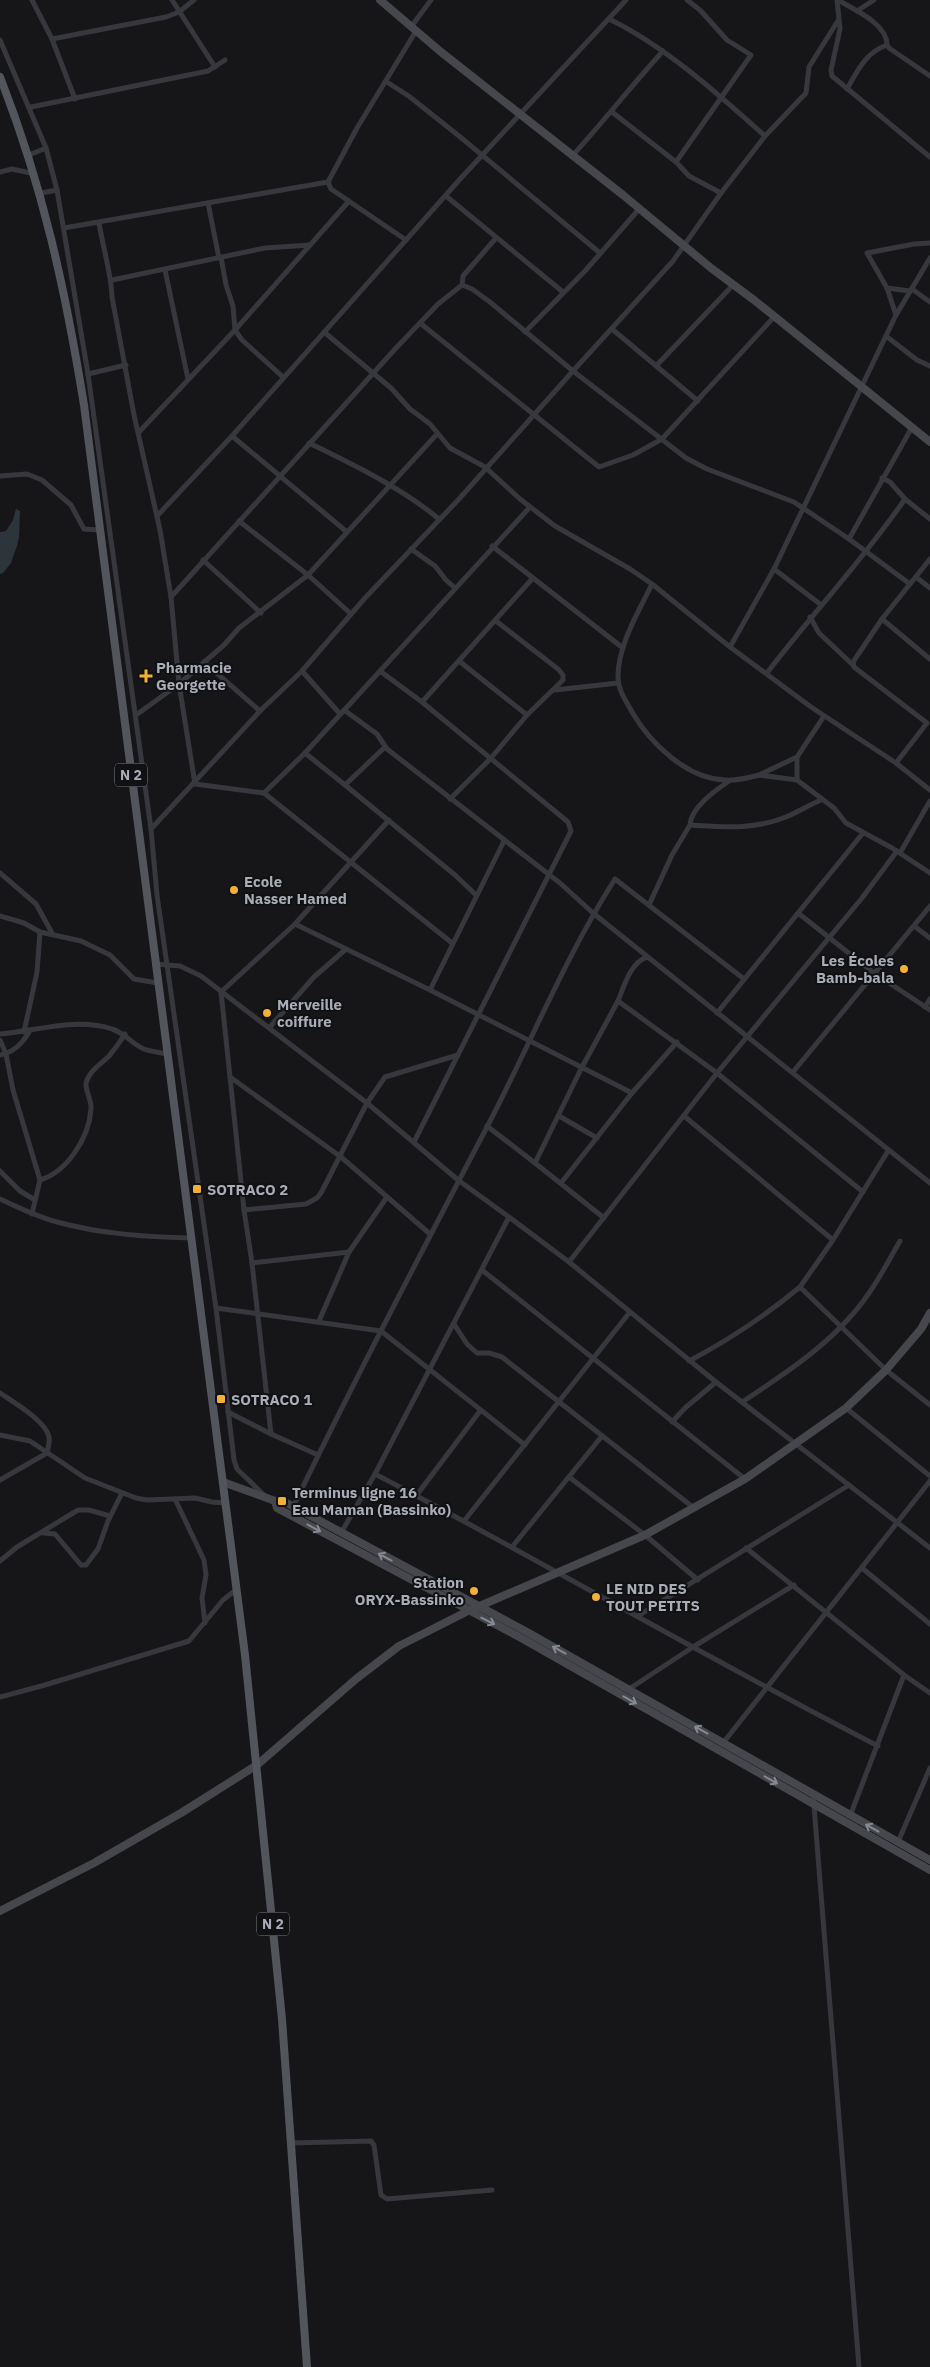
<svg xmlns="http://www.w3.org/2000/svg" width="930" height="2367" font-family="'IBM Plex Sans',sans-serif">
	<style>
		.water { fill: #2c353c }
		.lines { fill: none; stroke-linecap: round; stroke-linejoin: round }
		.street { stroke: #37383d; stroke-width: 5 }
		.secondary { stroke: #45474d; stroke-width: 8 }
		.primary { stroke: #53555c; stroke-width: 8 }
		.oneway { stroke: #858993 }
		.poi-dot { fill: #f2b134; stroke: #111113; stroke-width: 2 }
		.labels { text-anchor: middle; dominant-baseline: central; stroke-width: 4; stroke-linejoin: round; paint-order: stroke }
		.shield { fill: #111113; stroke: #7b7e86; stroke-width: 1 }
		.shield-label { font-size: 14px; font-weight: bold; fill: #a8adb8 }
		.poi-label { font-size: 15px; font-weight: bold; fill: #a8adb8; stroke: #111113; text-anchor: start }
	</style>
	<rect width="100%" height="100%" fill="#161618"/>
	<polygon class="water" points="16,509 20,511 19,537 17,546 11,563 3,573 0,574 0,532 6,531 13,520"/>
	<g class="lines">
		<g class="street">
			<polyline points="32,0 52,39 75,99"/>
			<polyline points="172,0 215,67"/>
			<polyline points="837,0 839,19 809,67 806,93 765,136 721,193 673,261 573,371 686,458 707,469 794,502 849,539"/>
			<path d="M838,0C854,10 887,23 887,45L889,48L930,76"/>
			<polyline points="857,11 874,0"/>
			<path d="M609,19C665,46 719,95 765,136"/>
			<polyline points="839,20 840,29 831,70 832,76 930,157"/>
			<polyline points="411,27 431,0"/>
			<polyline points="52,39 166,17 179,12 194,0"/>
			<polyline points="0,40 46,148 29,155"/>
			<polyline points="387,82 410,97 459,136 600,253"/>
			<path d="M847,89C858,70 865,53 887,45"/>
			<polyline points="31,107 208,71 225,60"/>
			<polyline points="612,112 676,162 689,176 721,193"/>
			<path d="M573,155C604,121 632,85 663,51"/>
			<polyline points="676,162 751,55 727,40 700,10 687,0"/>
			<polyline points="0,172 12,169 35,174"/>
			<polyline points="57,190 88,374 151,829 157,895 216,1308 234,1460 237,1469 264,1495"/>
			<polyline points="41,193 57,190 46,148"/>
			<polyline points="446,196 563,292"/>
			<polyline points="208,203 219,258"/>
			<path d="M99,223C103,248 111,272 112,297L134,415L160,530L171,597L179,684L195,784"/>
			<polyline points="64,228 328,182"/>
			<polyline points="406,240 331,189 328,182 357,128 416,31"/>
			<polyline points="221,257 226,285 233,306 235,330 242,340 283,377"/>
			<polyline points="165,270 188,379"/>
			<polyline points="112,280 265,248 310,245"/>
			<polyline points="887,288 910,291"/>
			<polyline points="912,289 930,302"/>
			<polyline points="896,315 887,288 867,253 914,244 930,243"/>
			<polyline points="420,323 599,467 633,455 662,439 774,317"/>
			<polyline points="612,329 698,401"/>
			<polyline points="324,332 391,388 410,409 430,424 450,448 485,467 520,499 555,526 630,569 652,584 730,647 811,707 896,763 930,790"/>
			<polyline points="525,332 585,271 640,208"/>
			<polyline points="886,336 917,360 930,366"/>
			<polyline points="657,365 733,285"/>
			<polyline points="88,374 126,365"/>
			<polyline points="139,432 235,330 349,201"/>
			<path d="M309,443C354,465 400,487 439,519"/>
			<polyline points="0,476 27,474 42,480 71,505 84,529 99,530"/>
			<polyline points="882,478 890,482 905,499 930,519"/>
			<polyline points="157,516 232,436"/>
			<polyline points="239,521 308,575 351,614"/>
			<polyline points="347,532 232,436 461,178 626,0"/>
			<polyline points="492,546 623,648"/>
			<polyline points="411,549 435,566 446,580 455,588"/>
			<polyline points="203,560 261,613"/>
			<polyline points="774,569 820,604"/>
			<polyline points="916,577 930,588"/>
			<path d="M652,584C638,613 618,645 618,677C618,690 626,701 632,712C650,743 687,779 725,780C736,781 748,778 759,775"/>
			<polyline points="910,584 849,539 911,429"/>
			<polyline points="171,597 396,348 438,304 462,285 463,276 496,238"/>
			<polyline points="810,617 819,633 853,665"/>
			<polyline points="882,619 930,659"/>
			<polyline points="730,647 774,569 896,315 930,258"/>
			<polyline points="459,661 527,715"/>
			<polyline points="204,662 260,711"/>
			<polyline points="302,671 340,714"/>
			<polyline points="380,671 422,702"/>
			<path d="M767,673C812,614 863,560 905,499"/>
			<polyline points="555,690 618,683"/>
			<polyline points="344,710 377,734 387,749 560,883 593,913 930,1183"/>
			<polyline points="136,715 179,684 224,645 239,628 308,575 437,434"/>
			<polyline points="824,716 797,757 797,780 834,808 846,823 892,848 930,873"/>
			<polyline points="385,747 345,785 455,875 476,895"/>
			<polyline points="305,753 345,785"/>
			<polyline points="896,763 927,723 854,667 853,662 882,619 930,559"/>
			<polyline points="797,780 759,775 797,757"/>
			<polyline points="195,784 264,793 305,753 530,507"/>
			<polyline points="264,793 452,943"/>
			<polyline points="450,799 491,758 527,715 563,680 563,675 558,669 496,621"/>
			<polyline points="389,820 295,924 430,990"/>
			<path d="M690,825C691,807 716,790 729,781"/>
			<polyline points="151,829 260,711 302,671 365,598 459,499 573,371 490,302 472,289 462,285"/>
			<polyline points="504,841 430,990 632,1093 677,1042"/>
			<polyline points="900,853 930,801"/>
			<polyline points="0,873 36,904 52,933"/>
			<path d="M649,905L672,855L690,825C724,827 754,830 786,817C798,812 809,805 821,800"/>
			<polyline points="798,913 874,973 930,1010"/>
			<polyline points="0,916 24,923 40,932 81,941 110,955 134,979 158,983"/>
			<polyline points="295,924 221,992 230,1077 341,1157 430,1234"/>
			<polyline points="914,926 930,938"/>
			<path d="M648,957C631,961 624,986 618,1001L717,1073L863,1192"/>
			<polyline points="155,964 180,966 201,976 367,1103 458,1180 509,1217"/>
			<polyline points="925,1007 930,999"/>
			<polyline points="717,1013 863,833"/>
			<polyline points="269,1028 314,977 346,949"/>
			<polyline points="24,1032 37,972 40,932"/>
			<path d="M0,1034C36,1031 77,1017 112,1029C125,1033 132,1044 144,1049C151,1052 160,1052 167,1054"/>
			<polyline points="0,1040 6,1054 13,1090 40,1180 32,1214"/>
			<path d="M0,1055C14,1052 22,1044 29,1032"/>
			<polyline points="793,1072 930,906"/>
			<polyline points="230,1077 244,1210"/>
			<polyline points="559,1116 597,1138"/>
			<polyline points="684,1116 833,1240"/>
			<polyline points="487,1126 535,1163"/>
			<polyline points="414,1142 571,831 568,822 562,817 422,702 532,579"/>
			<polyline points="0,1171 20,1191 35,1200"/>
			<path d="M40,1180C67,1172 89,1138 91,1109C92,1100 85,1091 86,1083C89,1071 101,1064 109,1056C115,1049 120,1042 125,1034"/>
			<polyline points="561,1183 632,1093"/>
			<path d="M0,1199C19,1208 37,1217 57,1222C101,1234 146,1237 191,1238"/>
			<polyline points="604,1218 535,1163 581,1069 618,1001"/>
			<polyline points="569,1262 717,1073 862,898 897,851"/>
			<polyline points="252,1263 349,1252"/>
			<polyline points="482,1270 745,1479"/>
			<polyline points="800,1287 833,1240 888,1151"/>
			<polyline points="216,1308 381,1331 525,1445"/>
			<polyline points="319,1321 349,1252 387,1197"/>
			<polyline points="454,1324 467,1344 477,1353 489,1353 502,1357 694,1508"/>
			<path d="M689,1361C729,1340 765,1316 800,1287L886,1370L930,1405"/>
			<path d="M0,1393C13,1402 46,1421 49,1437C50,1443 48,1448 47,1453L0,1480"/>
			<path d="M742,1402C788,1372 838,1339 869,1293C881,1276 890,1258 900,1241"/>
			<polyline points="846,1408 930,1476"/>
			<polyline points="228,1412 271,1434"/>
			<polyline points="672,1422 685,1408 716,1382"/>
			<polyline points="0,1435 30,1441 85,1478 136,1498 147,1500 195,1498 212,1502 226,1503"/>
			<polyline points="318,1455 271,1434 252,1263 244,1210 306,1204 317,1198 321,1193 367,1103 385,1077 458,1055"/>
			<polyline points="569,1477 645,1535 698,1580"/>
			<polyline points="416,1496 480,1411"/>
			<polyline points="175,1499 204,1560 206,1575 202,1598 205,1623"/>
			<path d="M293,1507C355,1379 421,1253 487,1127C530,1045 565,957 615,879L744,979"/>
			<polyline points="464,1521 630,1312"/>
			<polyline points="43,1533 55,1534 81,1565 86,1565 98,1549 108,1521 122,1493"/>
			<polyline points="341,1533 375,1474"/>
			<polyline points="512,1547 602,1436"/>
			<polyline points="746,1548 904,1675 930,1693"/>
			<polyline points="0,1561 17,1547 78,1510 89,1510 110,1516"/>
			<polyline points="862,1568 930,1624"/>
			<polyline points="638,1616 849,1485"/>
			<polyline points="629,1689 693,1647 794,1585"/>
			<polyline points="0,1697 45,1685 189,1641 223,1600 237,1589"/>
			<polyline points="723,1743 930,1481"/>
			<path d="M878,1746C708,1659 544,1562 375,1474L509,1217L569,1262L716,1382L930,1548"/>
			<polyline points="813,1794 859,2367"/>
			<polyline points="850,1816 904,1675"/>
			<polyline points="898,1842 930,1768"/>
			<polyline points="291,2143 371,2141 374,2145 381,2195 387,2199 492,2190"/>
		</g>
		<g class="secondary">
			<polyline points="380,0 441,52 623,195 711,268 754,300 930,442"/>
			<polyline points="223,1482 275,1501 281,1500 527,1632 930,1860"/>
			<polyline points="275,1501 277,1508 523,1639 930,1870"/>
			<polyline points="0,1911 94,1863 181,1813 257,1765 356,1679 399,1646 468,1611 645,1535 745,1479 846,1408 886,1370 921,1329 930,1313"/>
		</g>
		<path class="primary" d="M0,77C43,187 65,288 84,405L245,1655L282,2019L307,2367"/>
	</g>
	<defs><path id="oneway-shaft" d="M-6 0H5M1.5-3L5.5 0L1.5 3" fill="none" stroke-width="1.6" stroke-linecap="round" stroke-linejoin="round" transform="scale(1.25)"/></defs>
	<g class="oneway">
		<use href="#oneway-shaft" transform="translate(314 1528) rotate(29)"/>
		<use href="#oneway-shaft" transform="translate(385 1557) rotate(-152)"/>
		<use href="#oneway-shaft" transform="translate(488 1621) rotate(27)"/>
		<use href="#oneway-shaft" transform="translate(559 1650) rotate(-151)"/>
		<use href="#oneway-shaft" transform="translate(630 1700) rotate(29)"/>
		<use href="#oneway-shaft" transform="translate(701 1730) rotate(-151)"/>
		<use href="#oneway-shaft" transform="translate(771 1780) rotate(30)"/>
		<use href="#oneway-shaft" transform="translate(872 1828) rotate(-151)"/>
	</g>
	<g class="poi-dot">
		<path d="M143.5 668.5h5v5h5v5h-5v5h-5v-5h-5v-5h5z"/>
		<circle cx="234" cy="890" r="5"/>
		<circle cx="904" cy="969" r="5"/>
		<circle cx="267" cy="1013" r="5"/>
		<rect x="192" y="1184" width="10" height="10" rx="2.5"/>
		<rect x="216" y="1394" width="10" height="10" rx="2.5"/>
		<rect x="277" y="1496" width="10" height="10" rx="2.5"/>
		<circle cx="474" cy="1591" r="5"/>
		<circle cx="596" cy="1597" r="5"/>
	</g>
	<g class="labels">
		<g class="shield">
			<rect x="115" y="763.5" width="32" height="23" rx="4"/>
			<rect x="257" y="1912.5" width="32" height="23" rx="4"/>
		</g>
		<g class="shield-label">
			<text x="131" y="775">N 2</text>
			<text x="273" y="1924">N 2</text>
		</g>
		<g class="poi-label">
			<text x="156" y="667">Pharmacie<tspan x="156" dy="17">Georgette</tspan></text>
			<text x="244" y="881">Ecole<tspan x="244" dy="17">Nasser Hamed</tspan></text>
			<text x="894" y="960" text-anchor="end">Les Écoles<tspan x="894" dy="17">Bamb-bala</tspan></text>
			<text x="277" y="1004">Merveille<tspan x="277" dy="17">coiffure</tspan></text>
			<text x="207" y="1189">SOTRACO 2</text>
			<text x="231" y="1399">SOTRACO 1</text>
			<text x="292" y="1492">Terminus ligne 16<tspan x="292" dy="17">Eau Maman (Bassinko)</tspan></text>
			<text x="464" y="1582" text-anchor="end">Station<tspan x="464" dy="17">ORYX-Bassinko</tspan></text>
			<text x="606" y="1588">LE NID DES<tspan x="606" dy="17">TOUT PETITS</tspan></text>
		</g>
	</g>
</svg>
